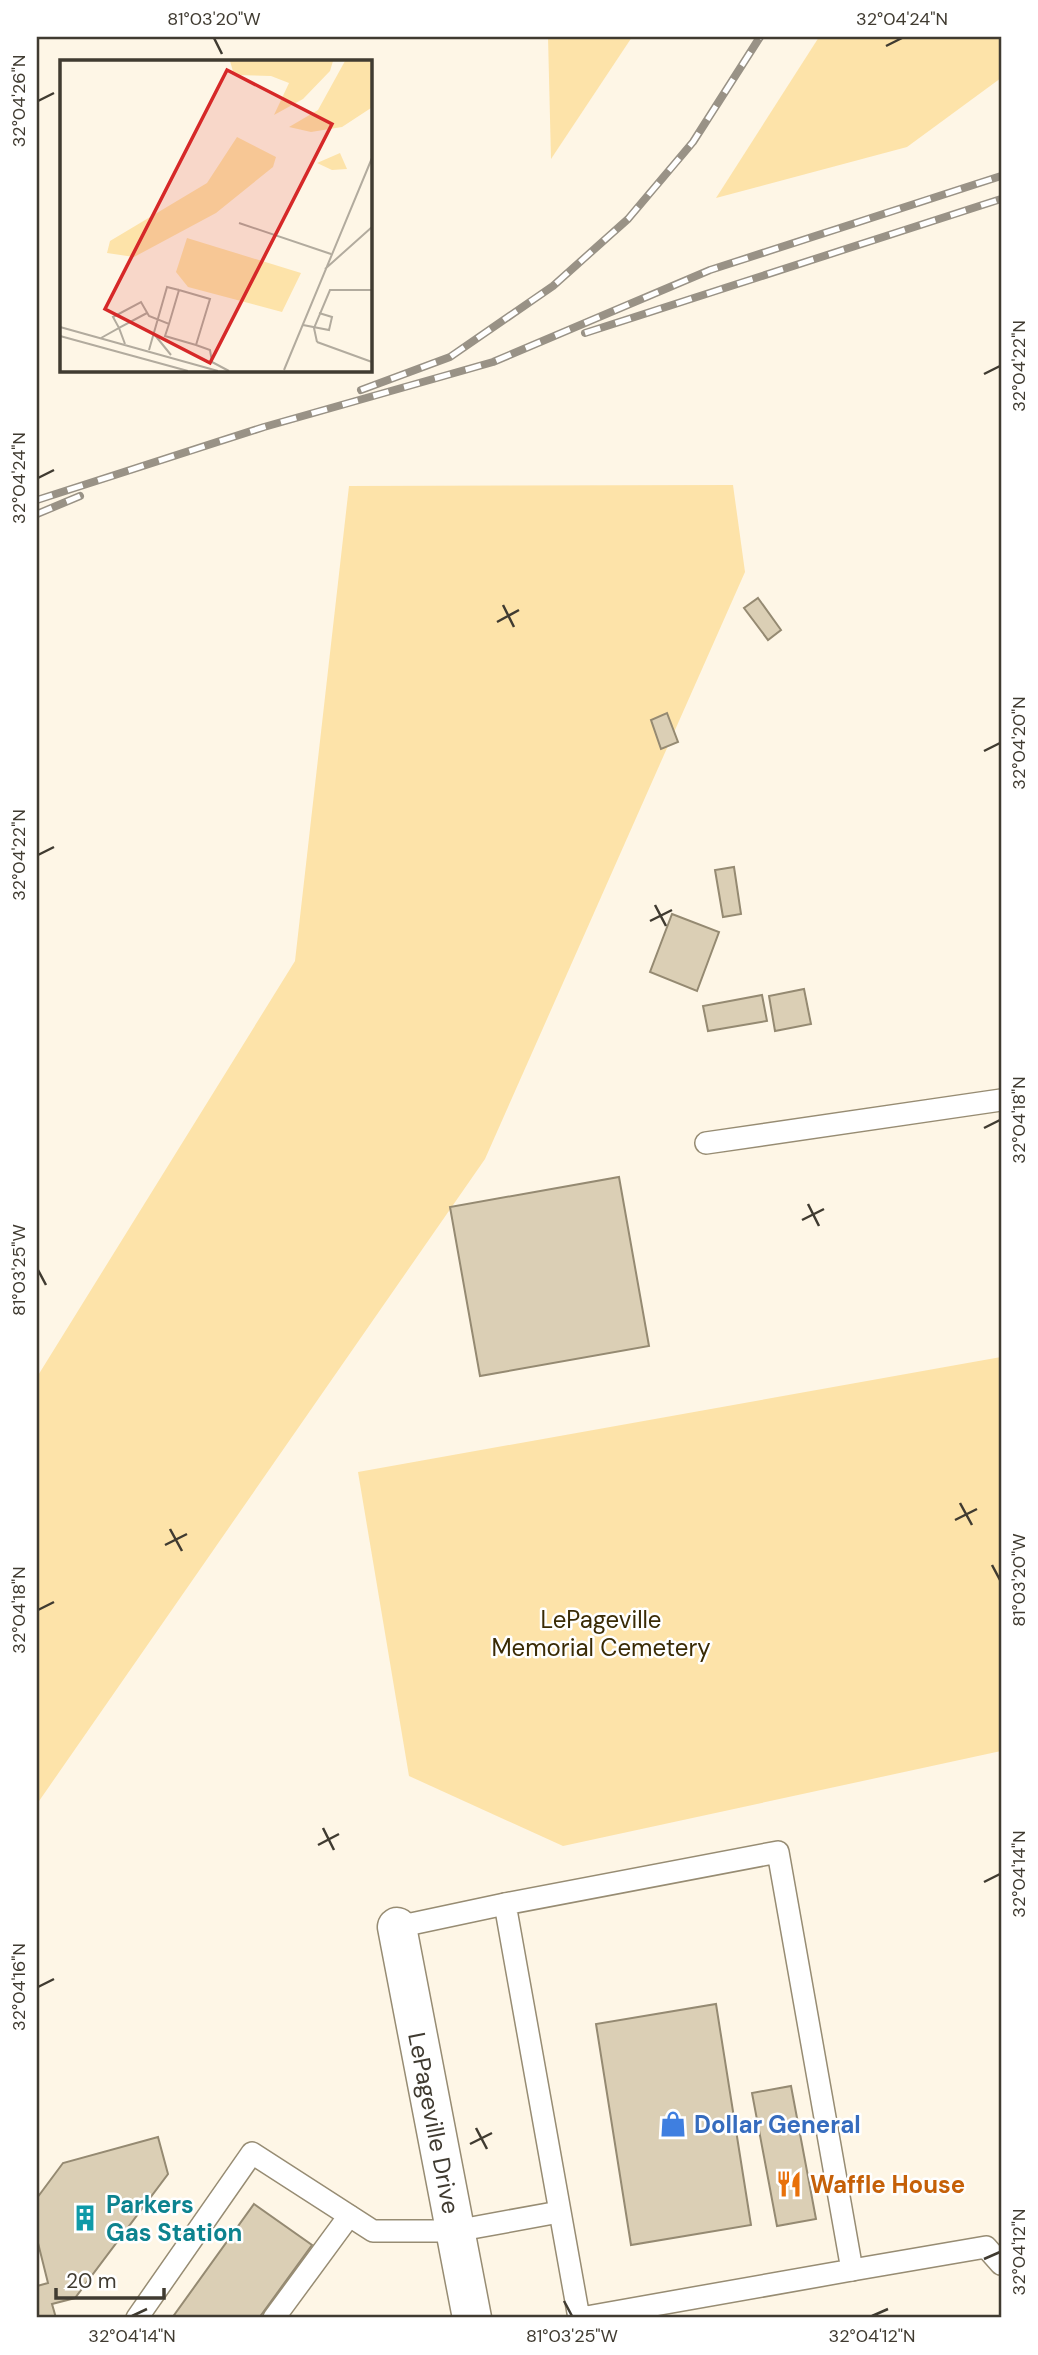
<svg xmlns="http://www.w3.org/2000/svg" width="1038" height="2355" font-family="'DM Sans',sans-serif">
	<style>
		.green { fill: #fde3a9 }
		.building { fill: #dbcfb5; stroke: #958a72; stroke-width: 2 }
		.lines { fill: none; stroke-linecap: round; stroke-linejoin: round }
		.service-casing { stroke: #978c73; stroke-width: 24 }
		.minor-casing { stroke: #978c73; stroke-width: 41 }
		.service { stroke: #fff; stroke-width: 21 }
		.minor { stroke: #fff; stroke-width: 38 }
		.rail-casing { stroke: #999286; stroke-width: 8 }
		.rail { stroke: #fff; stroke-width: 5; stroke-dasharray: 16; stroke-linecap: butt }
		.ticks { fill: none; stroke: #403b31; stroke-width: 2.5 }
		.labels { text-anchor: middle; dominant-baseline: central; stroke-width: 5; stroke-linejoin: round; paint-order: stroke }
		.park-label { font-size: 24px; fill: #3a2b05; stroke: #fff }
		.street-label { font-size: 24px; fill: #403b31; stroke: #fff }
		.shop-label { font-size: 24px; font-weight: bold; fill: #366cbe; stroke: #fff; text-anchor: start }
		.food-label { font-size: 24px; font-weight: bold; fill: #c56008; stroke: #fff; text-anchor: start }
		.culture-label { font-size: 24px; font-weight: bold; fill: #0d838f; stroke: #fff; text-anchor: start }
		.inset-road { fill: none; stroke: #b2ab9e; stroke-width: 2 }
		.view { fill: #d62828; fill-opacity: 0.15; stroke: #d62828; stroke-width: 3.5 }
		.inset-edge { fill: none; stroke: #403b31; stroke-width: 3.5 }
		.neatline { fill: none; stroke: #403b31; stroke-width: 2.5 }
		.ticks-label { font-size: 18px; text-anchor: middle; fill: #403b31 }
	</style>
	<rect width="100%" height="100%" fill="#fef6e6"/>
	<g class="green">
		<polygon points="548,37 632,37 551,159"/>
		<polygon points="819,37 1001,37 1001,78 907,147 716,198"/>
		<polygon points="733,485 745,572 485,1159 37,1804 37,1377 295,961 349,486"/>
		<polygon points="1001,1357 1001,1751 563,1846 409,1776 358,1472"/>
	</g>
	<g class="building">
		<polygon points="758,598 781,630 768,640 744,608"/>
		<polygon points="667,713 678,742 661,749 651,720"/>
		<polygon points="734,867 741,914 723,917 715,870"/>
		<polygon points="672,914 719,932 697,991 650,972"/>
		<polygon points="804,989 811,1024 775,1031 769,996"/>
		<polygon points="762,995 767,1021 708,1031 703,1006"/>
		<polygon points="619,1177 649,1346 480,1376 450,1207"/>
		<polygon points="716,2004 751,2225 631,2245 596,2024"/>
		<polygon points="791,2086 816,2219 777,2226 752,2093"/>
		<polygon points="158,2137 168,2174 75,2298 52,2304 56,2318 37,2318 37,2286 48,2283 37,2239 37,2198 63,2163"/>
		<polygon points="254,2204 312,2245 259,2318 172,2318"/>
	</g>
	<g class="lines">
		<g class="service-casing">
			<g id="service">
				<polyline points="706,1143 1001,1100"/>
				<polyline points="397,1927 505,1904"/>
				<polyline points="852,2270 986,2247 1001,2264"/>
				<polyline points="137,2318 252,2153 373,2231 455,2231 559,2212"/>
				<polyline points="274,2318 349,2216"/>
				<polyline points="579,2318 505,1904 778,1852 852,2270 581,2318"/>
			</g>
		</g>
		<g class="minor-casing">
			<polyline id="minor" points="397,1927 472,2318"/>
		</g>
		<use href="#service" class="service"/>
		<use href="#minor" class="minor"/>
		<g class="rail-casing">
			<g id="rail">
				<polyline points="585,333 1001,199"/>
				<polyline points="361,390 450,357 553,286 628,219 693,142 760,37"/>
				<polyline points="37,500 264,427 493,362 710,270 1001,176"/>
				<polyline points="37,514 80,496"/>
			</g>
		</g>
		<use href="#rail" class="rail"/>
	</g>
	<path class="ticks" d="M214,38L222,54M886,46L902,38M38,101L54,93M984,374L1000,366M38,478L54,470M503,605L514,627M497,622L519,610M984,751L1000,743M38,855L54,847M655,905L666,926M650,921L672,910M984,1128L1000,1120M808,1204L819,1226M802,1220L824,1209M38,1270L46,1285M960,1503L972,1525M955,1520L977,1509M170,1529L182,1551M165,1545L187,1534M992,1565L1000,1580M38,1610L54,1602M323,1828L334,1850M318,1845L339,1834M984,1882L1000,1874M38,1987L54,1979M476,2128L487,2149M470,2144L492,2133M984,2259L1000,2252M564,2301L572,2316M132,2316L147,2309M872,2316L888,2309"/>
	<defs>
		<g id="shop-bare" transform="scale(2.1)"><path d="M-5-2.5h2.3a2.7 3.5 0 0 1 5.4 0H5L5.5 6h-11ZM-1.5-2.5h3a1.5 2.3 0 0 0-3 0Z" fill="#3f7fe0" stroke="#fff" stroke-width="2.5" paint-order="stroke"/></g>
		<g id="restaurant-bare" transform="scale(2.1)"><path d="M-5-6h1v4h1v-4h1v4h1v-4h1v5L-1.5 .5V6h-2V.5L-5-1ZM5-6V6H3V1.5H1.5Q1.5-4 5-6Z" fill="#e8710a" stroke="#fff" stroke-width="2.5" paint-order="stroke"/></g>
		<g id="building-bare" transform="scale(2.1)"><path d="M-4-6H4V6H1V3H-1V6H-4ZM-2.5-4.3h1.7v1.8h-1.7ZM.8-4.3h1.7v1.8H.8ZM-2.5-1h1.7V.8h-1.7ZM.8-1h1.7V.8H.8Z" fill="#0f9aa8" stroke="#fff" stroke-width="2.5" paint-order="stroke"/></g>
	</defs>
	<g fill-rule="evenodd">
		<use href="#shop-bare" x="673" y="2124"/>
		<use href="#restaurant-bare" x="789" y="2184"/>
		<use href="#building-bare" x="85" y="2218"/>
	</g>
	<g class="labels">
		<g class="park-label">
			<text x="601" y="1619">LePageville<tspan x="601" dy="28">Memorial Cemetery</tspan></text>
		</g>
		<g class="street-label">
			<text transform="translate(434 2123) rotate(79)">LePageville Drive</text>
		</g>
		<g class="shop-label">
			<text x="694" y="2124">Dollar General</text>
		</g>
		<g class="food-label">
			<text x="810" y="2184">Waffle House</text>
		</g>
		<g class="culture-label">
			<text x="106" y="2204">Parkers<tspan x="106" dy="28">Gas Station</tspan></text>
		</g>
	</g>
	<g transform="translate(60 60)">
		<rect width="312" height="312" fill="#fef6e6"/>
		<path d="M170,1H273L270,11L243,39L214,55L229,23L211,16L174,15ZM285,1H311V48L282,67L251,72L229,67L258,50ZM177,77L216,97L213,107L156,153L74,197L47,193L50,181L147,123ZM280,93L287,109L272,110L257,103ZM127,178L241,213L222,252L128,227L116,212Z" fill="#fde3a9"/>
		<path class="inset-road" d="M179,163L271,194M265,209L312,167M87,253L59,268L53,257L81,242L89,256L109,264L119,230L150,239L136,285L105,276L109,264M243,265L269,270L272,257L259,253M0,267L158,311M94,274L111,295M0,276L128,311M41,278L59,268L65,284M257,282L254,268L270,230H312M257,282L312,302M136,285L150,290L152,302L169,311M89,290L107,227L119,230M224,310L312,98"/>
		<path class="view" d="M167,10L272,64L150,303L45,249Z"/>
		<rect width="312" height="312" class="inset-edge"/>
	</g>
	<rect width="1038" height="2355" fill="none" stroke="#ffffff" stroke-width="77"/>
	<path d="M56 2288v10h108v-10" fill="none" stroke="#403b31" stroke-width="3.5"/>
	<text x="66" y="2288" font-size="21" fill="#403b31" stroke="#ffffff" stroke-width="5" paint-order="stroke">20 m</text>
	<rect x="38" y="38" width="962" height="2278" class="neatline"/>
	<g class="ticks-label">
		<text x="214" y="25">81°03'20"W</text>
		<text x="902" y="25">32°04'24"N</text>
		<text transform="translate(19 101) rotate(-90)" y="6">32°04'26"N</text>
		<text transform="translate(1019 366) rotate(-90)" y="6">32°04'22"N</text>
		<text transform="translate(19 478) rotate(-90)" y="6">32°04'24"N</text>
		<text transform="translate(1019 743) rotate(-90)" y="6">32°04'20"N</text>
		<text transform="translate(19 855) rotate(-90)" y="6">32°04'22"N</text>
		<text transform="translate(1019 1120) rotate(-90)" y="6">32°04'18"N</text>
		<text transform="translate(19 1270) rotate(-90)" y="6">81°03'25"W</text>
		<text transform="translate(1019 1580) rotate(-90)" y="6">81°03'20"W</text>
		<text transform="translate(19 1610) rotate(-90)" y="6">32°04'18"N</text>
		<text transform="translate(1019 1874) rotate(-90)" y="6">32°04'14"N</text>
		<text transform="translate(19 1987) rotate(-90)" y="6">32°04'16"N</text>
		<text transform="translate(1019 2252) rotate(-90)" y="6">32°04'12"N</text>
		<text x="132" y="2342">32°04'14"N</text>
		<text x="572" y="2342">81°03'25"W</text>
		<text x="872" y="2342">32°04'12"N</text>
	</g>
</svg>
